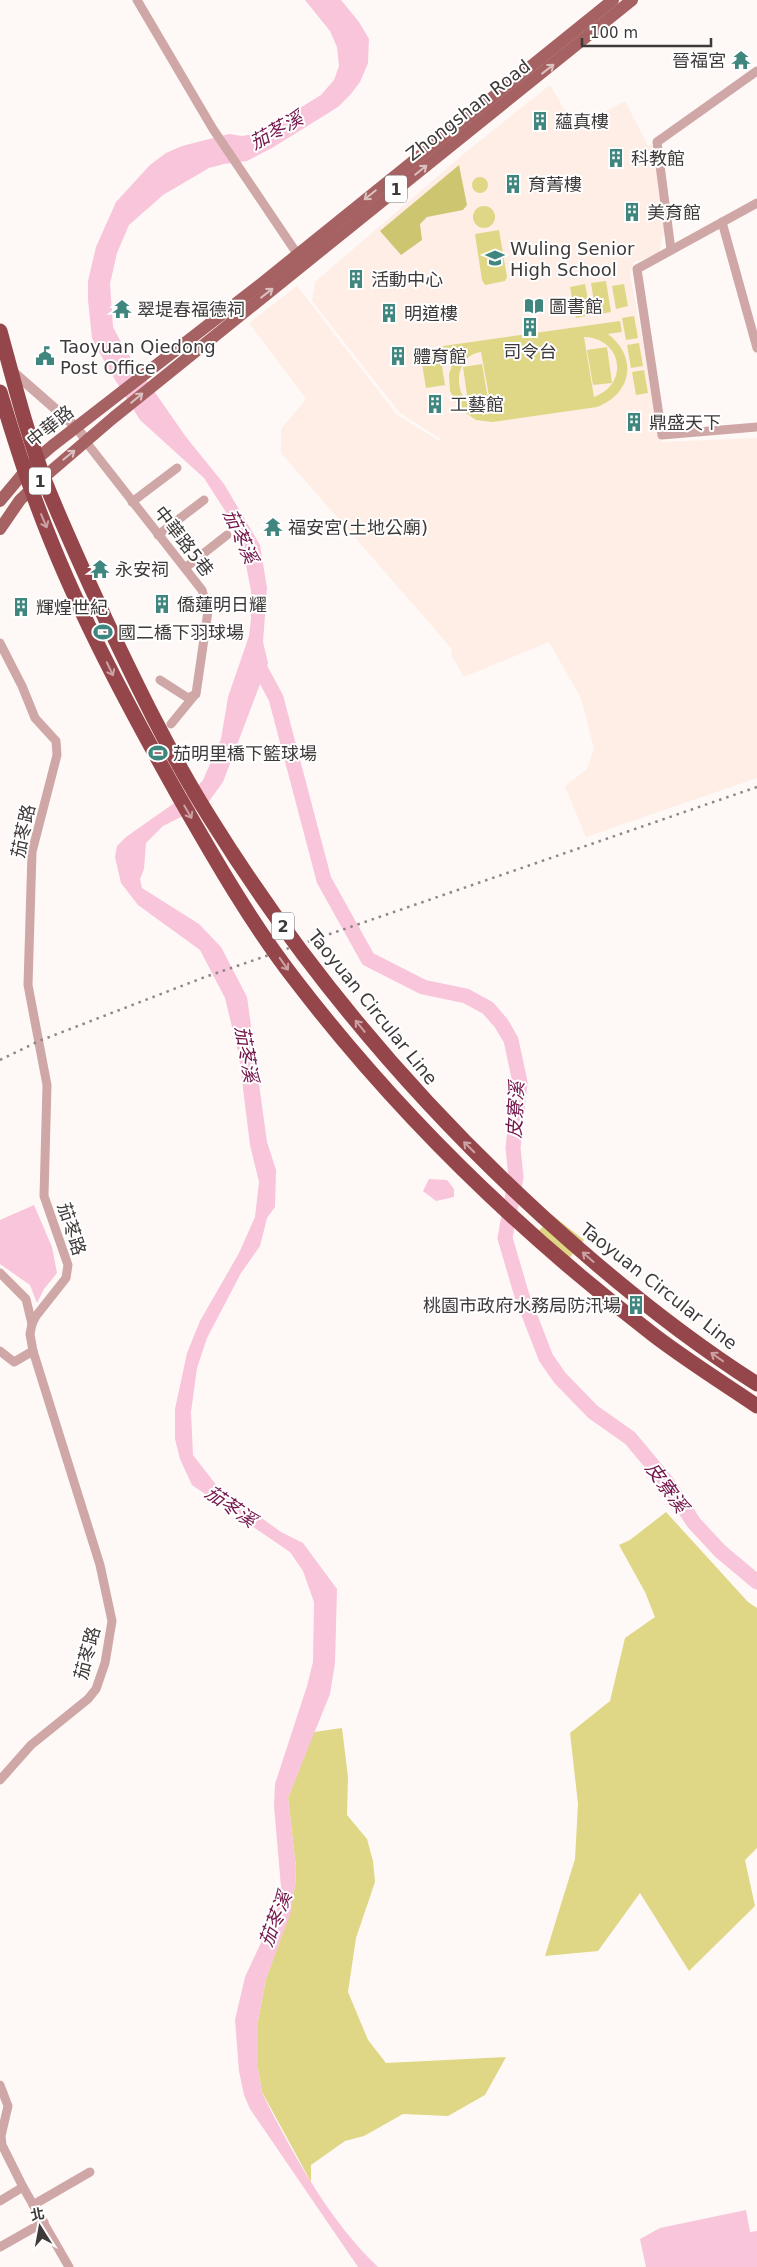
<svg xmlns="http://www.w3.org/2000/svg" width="757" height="2267" font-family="'DejaVu Sans','Noto Sans TC',sans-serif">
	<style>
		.built { fill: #feeee6 }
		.green { fill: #dfd785; fill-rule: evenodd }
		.forest { fill: #cec571 }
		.water { fill: #f8c5db }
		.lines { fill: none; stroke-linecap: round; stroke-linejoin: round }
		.river { stroke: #f8c5db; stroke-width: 15 }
		.minor { stroke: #d0a7a7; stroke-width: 9 }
		.tertiary { stroke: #d0a7a7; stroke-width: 10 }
		.primary { stroke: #a66162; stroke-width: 12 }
		.rail { stroke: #8c8786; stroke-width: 2.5; stroke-dasharray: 2.5 5; stroke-linecap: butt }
		.motorway-bridge { stroke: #95464a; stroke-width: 15 }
		.oneway { stroke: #dbc0c0 }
		.oneway2 { stroke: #caa2a4 }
		.labels { text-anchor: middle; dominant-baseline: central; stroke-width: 4; stroke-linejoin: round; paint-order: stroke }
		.shield { fill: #fff; stroke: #787574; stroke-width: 1 }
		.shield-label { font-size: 16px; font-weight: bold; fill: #3e3a39 }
		.poi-label { font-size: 18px; fill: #3e3a39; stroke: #fff; text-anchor: start }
		.street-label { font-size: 18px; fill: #3e3a39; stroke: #fff }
		.water-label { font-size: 19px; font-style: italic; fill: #73164b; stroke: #fff }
	</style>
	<rect width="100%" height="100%" fill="#fef9f7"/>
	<polygon class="built" points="550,85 575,128 625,101 648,146 654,145 664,230 659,254 634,262 630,274 662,442 757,438 757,778 586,837 565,786 587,769 594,749 581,698 549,642 464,677 451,655 452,649 281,453 281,429 306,399 249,323 297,286 397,415 438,440 442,440 399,412 312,301 315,282 466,152"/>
	<g class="green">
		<circle cx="480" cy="185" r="8"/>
		<circle cx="484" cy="217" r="11"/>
		<polygon points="499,230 507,277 505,281 485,285 482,280 475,234"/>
		<polygon points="606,281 611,312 596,315 591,283"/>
		<polygon points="585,284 591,315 576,318 570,287"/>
		<polygon points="624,284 628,306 616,309 612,286"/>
		<polygon points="634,316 638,338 626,340 622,318"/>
		<path d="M620,321L622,332L608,334C638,357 632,394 597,407L493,422L476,420L459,408L450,391L449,374L455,357L460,353L444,354L443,346ZM584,337C622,338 630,384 594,397ZM481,352L492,412H491C485,411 478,411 472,407C452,393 455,355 481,352Z"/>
		<polygon points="639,343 643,366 631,368 627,345"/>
		<polygon points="607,347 612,383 593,385 587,350"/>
		<polygon points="439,348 445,385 426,388 420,352"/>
		<polygon points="482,364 488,399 468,402 463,367"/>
		<polygon points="644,370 648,393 636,395 632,372"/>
		<polygon points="552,1215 584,1240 563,1266 531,1241"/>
		<polygon points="666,1512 748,1602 757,1608 757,1848 745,1860 755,1906 689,1971 640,1893 598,1951 545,1956 575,1859 578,1804 570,1733 610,1701 625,1638 655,1617 645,1592 619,1545 630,1540"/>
		<polygon points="342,1728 348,1777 347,1815 367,1839 373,1861 375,1882 356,1938 348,1992 368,2040 386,2063 506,2057 485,2095 448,2116 403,2114 364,2136 345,2141 311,2165 311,2182 262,2092 258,2069 257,2042 258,2021 266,1979 290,1912 295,1886 296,1868 288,1798 314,1732"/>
	</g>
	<polygon class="forest" points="459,165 467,205 463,210 427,217 420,224 422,240 401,255 380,231"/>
	<g class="water">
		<path d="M305,0H341L359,22L369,39L368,63L360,82L350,95L338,107L272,148L247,161L224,164L209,168L163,195L129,225L117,253L110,284L113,327L124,348L186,437L224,484L260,545L267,588L263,642L268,663L223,782L207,804L163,826L146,843L144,869L140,879L142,888L199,924L221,947L247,997L267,1142L276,1170L275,1207L267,1218L260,1246L241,1273L207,1338L197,1368L191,1412L193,1455L217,1486L281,1532L303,1543L337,1589L335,1663L330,1694L288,1798L296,1868L295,1886L291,1912L266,1979L258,2021V2069L262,2092L267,2103C297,2161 330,2221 378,2267H358L250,2109L244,2095L239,2071L235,2020L245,1977L278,1906L281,1887L274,1806L275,1784L307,1686L313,1662L314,1602L303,1571L290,1552L192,1485L180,1459L175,1439V1409L187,1353L200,1321L239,1253L255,1217L259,1182L250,1145L239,1056L225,998L200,950L138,905L121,883L115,857L117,846L126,837L197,787L203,780L221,739L228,697L249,636L251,619V591L246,565L242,547L231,520L204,478L140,420L109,370L92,338L88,300V281L96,247L116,202L150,165L166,153L182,146L229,134L242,136L259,133L321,95L334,80L339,66L337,47L330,31Z"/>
		<polygon points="429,1179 447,1180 454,1189 454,1197 436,1201 423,1191"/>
		<polygon points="34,1205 52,1247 57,1273 44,1289 37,1303 30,1285 0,1264 0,1220"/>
		<polygon points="746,2210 750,2232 757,2231 757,2267 646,2267 640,2239 660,2228"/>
	</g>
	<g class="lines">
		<polyline class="river" points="254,657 276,698 324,880 368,959 423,987 466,996 488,1008 501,1023 511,1040 520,1082 513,1148 516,1177 505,1238 522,1296 546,1358 560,1378 593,1412 630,1438 666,1481 694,1523 720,1551 757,1582"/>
		<g class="minor">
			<polyline points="137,0 213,129 300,258"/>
			<polyline points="757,203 637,269 662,435 757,427"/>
			<polyline points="722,222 757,348"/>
			<polyline points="671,250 657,142 757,71"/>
			<polyline points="86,442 202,590 208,611 196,694 188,698 160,680"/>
			<polyline points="132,502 177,468"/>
			<polyline points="158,535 204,500"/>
			<polyline points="185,568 227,535"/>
			<polyline points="0,643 22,686 35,718 56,741 57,755 32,852 28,985 47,1085 44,1196 68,1265 66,1278 36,1316 32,1324 30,1334 33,1351 100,1565 112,1621 105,1663 96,1689 88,1699 31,1745 0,1780"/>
			<polyline points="171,724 194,696"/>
			<polyline points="0,1273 26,1299 32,1324"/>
			<polyline points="0,1351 14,1362 33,1351"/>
			<polyline points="0,2085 8,2106 1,2136 2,2145 23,2187 69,2267"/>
			<polyline points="0,2201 23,2187"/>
			<polyline points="33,2205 90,2172"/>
			<polyline points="0,2247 44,2222"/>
		</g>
		<polyline class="tertiary" points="11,370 76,427 87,441"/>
		<g class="primary">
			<polyline points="0,501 31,464 52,446 261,284 613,0"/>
			<polyline points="0,529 20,500 43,478 113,418 632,0"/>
		</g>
		<polyline class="rail" points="0,1060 39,1041 205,977 757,787"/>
		<g class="motorway-bridge">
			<path d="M0,331C14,382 27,434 46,484C64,529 85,574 105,618C137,686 170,754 210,818C302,966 414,1099 542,1216C609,1277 680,1335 757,1384"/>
			<path d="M0,392C10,425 20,458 32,491C69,596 123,697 178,795C214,858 251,923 296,981C398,1114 522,1234 655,1336C688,1361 723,1383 757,1406"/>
		</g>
	</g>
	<defs><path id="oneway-shaft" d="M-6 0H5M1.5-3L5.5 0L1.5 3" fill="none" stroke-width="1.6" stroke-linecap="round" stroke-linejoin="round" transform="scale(1.25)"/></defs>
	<g class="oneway">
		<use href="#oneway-shaft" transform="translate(548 69) rotate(-38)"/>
		<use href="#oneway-shaft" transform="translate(421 170) rotate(-39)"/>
		<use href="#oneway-shaft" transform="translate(370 195) rotate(141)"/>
		<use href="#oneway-shaft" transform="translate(267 293) rotate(-38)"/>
		<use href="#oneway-shaft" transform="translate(137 398) rotate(-40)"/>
		<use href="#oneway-shaft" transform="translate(69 455) rotate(-39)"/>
	</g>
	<g class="oneway2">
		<use href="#oneway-shaft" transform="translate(44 521) rotate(67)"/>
		<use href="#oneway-shaft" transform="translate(110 669) rotate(65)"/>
		<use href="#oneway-shaft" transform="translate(188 812) rotate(60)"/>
		<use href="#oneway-shaft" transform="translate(284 964) rotate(55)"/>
		<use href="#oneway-shaft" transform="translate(360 1026) rotate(-129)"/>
		<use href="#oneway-shaft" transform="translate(469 1147) rotate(-135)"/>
		<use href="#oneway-shaft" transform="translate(588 1257) rotate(-139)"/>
		<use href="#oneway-shaft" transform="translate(717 1357) rotate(-145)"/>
	</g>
	<defs>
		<g id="temple-bare" transform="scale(1.5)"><path d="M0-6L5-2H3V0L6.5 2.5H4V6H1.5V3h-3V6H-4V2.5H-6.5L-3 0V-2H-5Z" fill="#3f867f" stroke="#fff" stroke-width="2.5" paint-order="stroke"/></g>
		<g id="building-bare" transform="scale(1.5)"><path d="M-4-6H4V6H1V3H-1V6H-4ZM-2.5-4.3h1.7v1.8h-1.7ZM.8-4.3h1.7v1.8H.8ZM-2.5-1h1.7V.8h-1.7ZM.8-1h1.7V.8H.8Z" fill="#3f867f" stroke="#fff" stroke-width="2.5" paint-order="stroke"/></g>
		<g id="school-bare" transform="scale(1.5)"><path d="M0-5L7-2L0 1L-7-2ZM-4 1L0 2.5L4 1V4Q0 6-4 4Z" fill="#3f867f" stroke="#fff" stroke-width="2.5" paint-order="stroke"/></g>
		<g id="library-bare" transform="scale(1.5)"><path d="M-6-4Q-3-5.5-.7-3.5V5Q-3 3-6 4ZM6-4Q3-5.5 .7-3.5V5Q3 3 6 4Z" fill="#3f867f" stroke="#fff" stroke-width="2.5" paint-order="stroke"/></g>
		<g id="civic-bare" transform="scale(1.5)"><path d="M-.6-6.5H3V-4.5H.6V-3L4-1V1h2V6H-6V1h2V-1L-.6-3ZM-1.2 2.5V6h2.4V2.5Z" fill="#3f867f" stroke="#fff" stroke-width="2.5" paint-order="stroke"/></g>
		<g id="stadium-bare" transform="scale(1.5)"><path d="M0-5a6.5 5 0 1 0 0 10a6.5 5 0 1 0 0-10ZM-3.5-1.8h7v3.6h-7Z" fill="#3f867f" stroke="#fff" stroke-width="2.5" paint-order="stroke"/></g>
	</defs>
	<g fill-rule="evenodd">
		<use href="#temple-bare" x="741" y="60"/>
		<use href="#building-bare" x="540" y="121"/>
		<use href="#building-bare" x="616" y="158"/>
		<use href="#building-bare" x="513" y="184"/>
		<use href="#building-bare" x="632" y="212"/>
		<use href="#school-bare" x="495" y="258"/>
		<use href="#building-bare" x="356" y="279"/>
		<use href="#library-bare" x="534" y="306"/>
		<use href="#temple-bare" x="122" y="309"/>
		<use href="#building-bare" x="389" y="313"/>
		<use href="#building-bare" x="530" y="327"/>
		<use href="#civic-bare" x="45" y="356"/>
		<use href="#building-bare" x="398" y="356"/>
		<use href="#building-bare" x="435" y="404"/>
		<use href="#building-bare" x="634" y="422"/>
		<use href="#temple-bare" x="273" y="527"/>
		<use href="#temple-bare" x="100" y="569"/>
		<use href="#building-bare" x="162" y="604"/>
		<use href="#building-bare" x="21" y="607"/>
		<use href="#stadium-bare" x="103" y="632"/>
		<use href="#stadium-bare" x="158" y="753"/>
		<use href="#building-bare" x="636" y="1305"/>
	</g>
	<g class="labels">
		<g class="shield">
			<rect x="385" y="175.5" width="22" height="27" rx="4"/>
			<rect x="29" y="467.5" width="22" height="27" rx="4"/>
			<rect x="272" y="912.5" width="22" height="27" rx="4"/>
		</g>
		<g class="shield-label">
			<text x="396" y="189">1</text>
			<text x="40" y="481">1</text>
			<text x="283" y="926">2</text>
		</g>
		<g class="poi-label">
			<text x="726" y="60" text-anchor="end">晉福宮</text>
			<text x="555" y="121">蘊真樓</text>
			<text x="631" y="158">科教館</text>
			<text x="528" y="184">育菁樓</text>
			<text x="647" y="212">美育館</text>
			<text x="510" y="248">Wuling Senior<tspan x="510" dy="21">High School</tspan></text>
			<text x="371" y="279">活動中心</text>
			<text x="549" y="306">圖書館</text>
			<text x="137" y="309">翠堤春福德祠</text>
			<text x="404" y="313">明道樓</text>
			<text x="60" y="346">Taoyuan Qiedong<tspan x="60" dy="21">Post Office</tspan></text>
			<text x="530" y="351" text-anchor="middle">司令台</text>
			<text x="413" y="356">體育館</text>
			<text x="450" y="404">工藝館</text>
			<text x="649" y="422">鼎盛天下</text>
			<text x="288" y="527">福安宮(土地公廟)</text>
			<text x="115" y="569">永安祠</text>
			<text x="177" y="604">僑蓮明日耀</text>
			<text x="36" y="607">輝煌世紀</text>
			<text x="118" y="632">國二橋下羽球場</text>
			<text x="173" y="753">茄明里橋下籃球場</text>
			<text x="621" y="1305" text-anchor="end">桃園市政府水務局防汛場</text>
		</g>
		<g class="street-label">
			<text transform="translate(468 110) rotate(-38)">Zhongshan Road</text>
			<text transform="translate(50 426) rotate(-39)">中華路</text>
			<text transform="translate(184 541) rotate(52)">中華路5巷</text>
			<text transform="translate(23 831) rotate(-78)">茄苳路</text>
			<text transform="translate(373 1007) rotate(51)">Taoyuan Circular Line</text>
			<text transform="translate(72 1229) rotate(72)">茄苳路</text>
			<text transform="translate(659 1286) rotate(38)">Taoyuan Circular Line</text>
			<text transform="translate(87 1653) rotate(-75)">茄苳路</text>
		</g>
		<g class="water-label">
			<text transform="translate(276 130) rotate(-29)">茄苳溪</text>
			<text transform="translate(241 536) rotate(66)">茄苳溪</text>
			<text transform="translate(247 1054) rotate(80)">茄苳溪</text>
			<text transform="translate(515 1110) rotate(-87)">皮寮溪</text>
			<text transform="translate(667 1487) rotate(54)">皮寮溪</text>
			<text transform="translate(231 1506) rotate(35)">茄苳溪</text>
			<text transform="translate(275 1919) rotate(-69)">茄苳溪</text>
		</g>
	</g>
	<g transform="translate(40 2227) rotate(349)" stroke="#ffffff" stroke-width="4" paint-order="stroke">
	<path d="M0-4L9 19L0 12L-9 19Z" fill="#3e3a39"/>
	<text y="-8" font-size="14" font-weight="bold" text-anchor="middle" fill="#3e3a39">北</text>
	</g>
	<path d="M582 38v8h129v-8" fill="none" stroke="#3e3a39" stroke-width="2.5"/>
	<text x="590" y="38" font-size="15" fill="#3e3a39" stroke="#ffffff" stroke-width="4" paint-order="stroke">100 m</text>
</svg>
